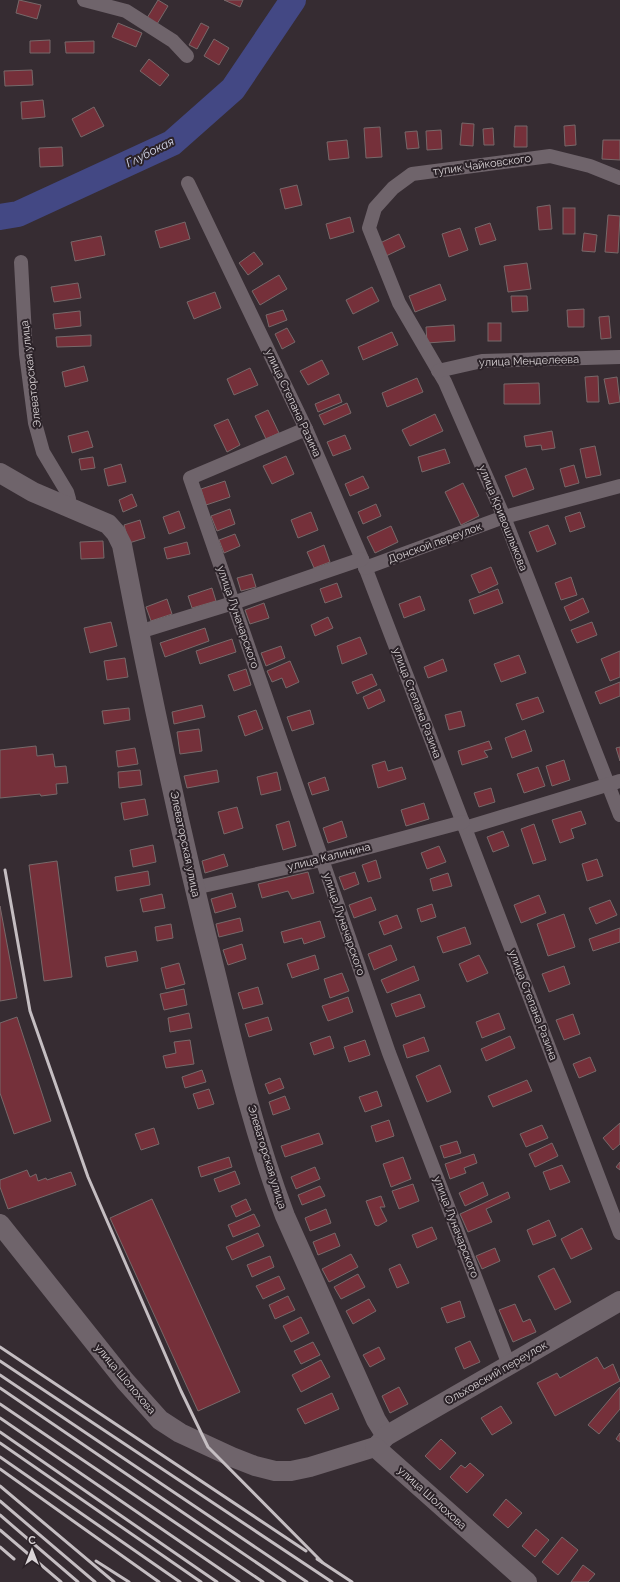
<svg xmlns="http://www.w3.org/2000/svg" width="620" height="1582" font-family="Raleway,sans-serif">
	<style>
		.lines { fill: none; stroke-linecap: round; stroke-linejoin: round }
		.river { stroke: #434884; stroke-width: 26 }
		.building { fill: #75303a; stroke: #77696a }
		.street { stroke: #6f646b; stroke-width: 14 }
		.secondary { stroke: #6f646b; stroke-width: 20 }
		.rail { stroke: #c5bec2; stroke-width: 3 }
		.labels { text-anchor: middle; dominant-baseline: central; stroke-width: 4; stroke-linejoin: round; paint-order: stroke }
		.street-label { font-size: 11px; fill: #dad4d7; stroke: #2b2228 }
		.water-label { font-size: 12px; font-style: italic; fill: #d8dcee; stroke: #2b2228 }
	</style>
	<rect width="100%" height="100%" fill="#362c32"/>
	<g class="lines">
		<polyline class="river" points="0,217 18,214 172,143 233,89 293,0"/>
	</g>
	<g class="building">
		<polygon points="19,0 41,5 37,19 16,13"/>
		<polygon points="158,0 168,6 157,24 147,18"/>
		<polygon points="224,0 243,0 240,7"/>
		<polygon points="118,23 142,33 136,47 112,37"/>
		<polygon points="201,23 209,27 197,49 189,45"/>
		<polygon points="214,39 229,48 219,65 204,56"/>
		<polygon points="50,40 50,53 30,53 30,41"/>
		<polygon points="94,41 94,53 66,53 65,42"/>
		<polygon points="149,59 169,75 160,86 140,71"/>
		<polygon points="32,70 33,85 5,86 4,71"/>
		<polygon points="43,100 45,117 22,119 21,102"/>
		<polygon points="94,107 104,126 81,137 72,119"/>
		<polygon points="462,123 474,124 473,146 460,145"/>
		<polygon points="575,125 576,145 565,146 564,126"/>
		<polygon points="515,126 527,126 527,147 514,147"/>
		<polygon points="380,127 382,157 366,158 364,128"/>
		<polygon points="493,128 494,145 484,145 483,129"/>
		<polygon points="441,130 442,149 427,150 426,131"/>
		<polygon points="417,131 419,148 407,149 405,132"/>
		<polygon points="347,140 349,158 329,160 327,142"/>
		<polygon points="603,140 620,140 620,160 602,159"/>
		<polygon points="62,147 63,166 40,167 39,148"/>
		<polygon points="297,185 302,205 285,209 280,189"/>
		<polygon points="550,205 552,229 539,230 537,207"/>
		<rect x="563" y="208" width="12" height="26"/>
		<polygon points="608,215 620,216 618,253 605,252"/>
		<polygon points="350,217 354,232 330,239 326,224"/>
		<polygon points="185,222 190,239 160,248 155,231"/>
		<polygon points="490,223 496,240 480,245 475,228"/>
		<polygon points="460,228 468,250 449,257 442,234"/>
		<polygon points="584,233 597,235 595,252 582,251"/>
		<polygon points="399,234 405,247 386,256 380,243"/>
		<polygon points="101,236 105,255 75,261 71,242"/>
		<polygon points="254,252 263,264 248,275 239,263"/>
		<polygon points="527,263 531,289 508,292 504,266"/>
		<polygon points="279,275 287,289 260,305 252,291"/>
		<polygon points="78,283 81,298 54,302 51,287"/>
		<polygon points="440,284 446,300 415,312 409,296"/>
		<polygon points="372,287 379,301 353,314 346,300"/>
		<polygon points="215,292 221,308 194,319 187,302"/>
		<polygon points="511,296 527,296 528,311 512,312"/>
		<polygon points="584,309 584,327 568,327 567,310"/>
		<polygon points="283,310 287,320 269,327 266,315"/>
		<polygon points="80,311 81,326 55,329 53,314"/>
		<polygon points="609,316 611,338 601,339 599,317"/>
		<rect x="488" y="323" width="13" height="18"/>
		<polygon points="454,325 455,341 427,343 426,327"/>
		<polygon points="287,328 295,342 282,349 275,334"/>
		<polygon points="392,332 398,345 363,360 358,347"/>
		<polygon points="91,335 91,346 57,347 56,337"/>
		<polygon points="322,360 329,374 308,385 300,371"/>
		<polygon points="84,366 88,381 65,387 62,372"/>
		<polygon points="250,368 258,385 234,395 227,379"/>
		<polygon points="598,376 599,402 587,402 585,377"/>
		<polygon points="617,377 620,402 609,404 604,379"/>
		<polygon points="417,378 423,392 387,407 382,393"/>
		<polygon points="539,383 540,404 504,404 504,384"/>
		<polygon points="339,394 342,402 318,412 315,404"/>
		<polygon points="347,403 351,413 324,425 319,415"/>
		<polygon points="268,410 279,433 266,439 255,416"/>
		<polygon points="435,414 443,431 410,446 402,430"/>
		<polygon points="228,419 240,445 227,452 214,425"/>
		<polygon points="88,431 93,447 72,453 68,436"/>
		<polygon points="552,431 555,448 542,450 541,445 526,447 524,436"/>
		<polygon points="345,435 351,449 333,456 327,442"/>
		<polygon points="595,446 601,475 586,478 580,449"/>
		<polygon points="445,449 450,463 422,472 418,457"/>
		<polygon points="286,456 294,474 272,484 263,466"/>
		<polygon points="93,457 95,468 81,470 79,459"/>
		<polygon points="121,464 126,482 108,486 104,469"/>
		<polygon points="574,465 579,483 565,487 560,469"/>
		<polygon points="526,468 534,489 513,497 505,476"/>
		<polygon points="363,476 369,488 350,496 345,484"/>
		<polygon points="225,481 230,497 206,505 201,489"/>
		<polygon points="463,483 479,516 461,525 445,492"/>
		<polygon points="132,494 137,506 123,512 119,500"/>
		<polygon points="376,504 381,516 363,524 358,512"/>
		<polygon points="230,509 235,524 217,531 211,516"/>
		<polygon points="179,511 185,528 169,534 163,517"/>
		<polygon points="311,512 318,530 298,538 291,520"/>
		<polygon points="580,512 585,527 570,532 565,517"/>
		<polygon points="140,520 145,538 129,543 124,525"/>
		<polygon points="548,525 556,544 537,552 529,532"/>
		<polygon points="391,526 398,542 375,553 367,537"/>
		<polygon points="235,534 240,546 224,553 219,540"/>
		<polygon points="103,541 104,558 81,559 80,542"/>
		<polygon points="187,542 190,554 167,559 164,548"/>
		<polygon points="324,545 330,562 314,568 307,552"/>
		<polygon points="491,567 498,584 479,593 471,575"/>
		<polygon points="252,574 256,587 241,591 237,578"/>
		<polygon points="571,577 577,595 561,600 555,583"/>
		<polygon points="337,583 342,597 325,603 320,589"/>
		<polygon points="212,588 216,601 192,608 188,596"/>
		<polygon points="498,589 503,603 474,614 469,600"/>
		<polygon points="420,596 425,610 404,618 399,604"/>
		<polygon points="583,598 589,612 570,621 564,607"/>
		<polygon points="167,599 172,614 151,621 146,607"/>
		<polygon points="264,603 269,618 250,624 245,610"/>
		<polygon points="328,617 333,628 315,636 311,625"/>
		<polygon points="111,622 117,646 90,653 84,628"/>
		<polygon points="592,622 597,635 577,643 571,630"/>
		<polygon points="205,628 209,641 165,657 160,643"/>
		<polygon points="360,637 367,654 342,664 337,646"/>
		<polygon points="232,639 236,652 200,664 196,651"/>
		<polygon points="281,646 285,658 266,666 261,653"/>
		<polygon points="620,651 620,677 610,681 601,659"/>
		<polygon points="519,655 526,673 501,682 494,664"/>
		<polygon points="125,658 128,677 107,680 104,661"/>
		<polygon points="443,659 447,671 428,678 424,667"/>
		<polygon points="290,661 299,682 286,688 282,678 272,682 267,671"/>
		<polygon points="246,669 251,685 234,691 228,675"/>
		<polygon points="372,674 377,685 357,694 352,682"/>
		<polygon points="620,682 620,696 600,704 595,692"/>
		<polygon points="380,689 385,701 368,709 363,697"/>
		<polygon points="538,697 544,712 522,720 516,704"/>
		<polygon points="202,705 205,717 174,724 172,712"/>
		<polygon points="129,708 130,720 104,724 102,711"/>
		<polygon points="256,710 263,729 245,736 238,716"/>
		<polygon points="310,710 314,724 292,731 287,717"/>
		<polygon points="461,711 465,726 449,730 445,715"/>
		<polygon points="199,729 202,751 180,754 177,732"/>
		<polygon points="525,730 532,751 512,758 505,738"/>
		<polygon points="489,741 492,749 484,751 488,757 462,765 458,751"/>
		<polygon points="36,746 37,756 53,754 55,767 66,766 68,783 56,784 57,794 41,796 40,794 0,798 0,750"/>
		<polygon points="620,747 620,761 616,748"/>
		<polygon points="135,748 138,764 118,767 116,751"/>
		<polygon points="564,760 570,780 552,786 546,766"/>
		<polygon points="385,761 388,771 402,767 406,779 378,788 372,765"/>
		<polygon points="538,767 545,786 524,793 517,774"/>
		<polygon points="140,770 142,785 119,788 118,772"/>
		<polygon points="217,770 219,782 187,788 184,776"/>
		<polygon points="277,772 281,790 261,795 257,777"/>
		<polygon points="325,777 329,790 312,795 308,783"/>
		<polygon points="491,788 495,802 479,807 474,793"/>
		<polygon points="145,799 148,815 124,820 121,803"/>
		<polygon points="424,803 429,819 406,826 401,810"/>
		<polygon points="237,807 243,828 224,834 218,812"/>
		<polygon points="581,811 586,824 571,829 574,838 560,843 552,820"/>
		<polygon points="289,821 296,846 283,850 276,825"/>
		<polygon points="342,821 347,837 328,843 323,828"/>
		<polygon points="534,824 546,860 533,864 521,829"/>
		<polygon points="503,831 509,846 493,852 487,837"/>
		<polygon points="153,845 156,862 133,867 130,850"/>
		<polygon points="439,846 446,862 427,869 421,853"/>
		<polygon points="224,854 228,866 205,873 202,861"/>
		<polygon points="597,859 603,876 587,881 582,864"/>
		<polygon points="376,860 381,878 368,882 362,865"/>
		<polygon points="57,861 72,977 44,981 29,865"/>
		<polygon points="148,871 150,885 117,891 115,877"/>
		<polygon points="308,872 314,893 292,899 288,891 262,898 258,884"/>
		<polygon points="355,872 359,884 344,890 339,877"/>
		<polygon points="448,873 452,886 433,891 430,879"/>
		<polygon points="232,893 236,907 215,913 211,899"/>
		<polygon points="162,894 165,908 143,912 140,899"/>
		<polygon points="539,895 546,913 521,923 514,905"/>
		<polygon points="371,897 376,910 354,918 349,905"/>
		<polygon points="610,900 617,915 596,924 589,908"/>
		<polygon points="432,904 436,917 421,922 417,909"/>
		<polygon points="0,906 17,998 0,1001"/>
		<polygon points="564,914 575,947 548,956 537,924"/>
		<polygon points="397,915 402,928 384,935 379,922"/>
		<polygon points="240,918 243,931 219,937 216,924"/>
		<polygon points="320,921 325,937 304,944 302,938 284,943 281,932"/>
		<polygon points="171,924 173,938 157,941 155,927"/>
		<polygon points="465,927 471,944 443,953 437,937"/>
		<polygon points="620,928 620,942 593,951 589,939"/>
		<polygon points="242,944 246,959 228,965 223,950"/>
		<polygon points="391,945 397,960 374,970 368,954"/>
		<polygon points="136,951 138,961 107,967 105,957"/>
		<polygon points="315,955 319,969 292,978 287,964"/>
		<polygon points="479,955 488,973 467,982 459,964"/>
		<polygon points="179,963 185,984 166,989 161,968"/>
		<polygon points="414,966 419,980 387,993 381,980"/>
		<polygon points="564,966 570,984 549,992 542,974"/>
		<polygon points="342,973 349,991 330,998 324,979"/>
		<polygon points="258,987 263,1004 243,1009 238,993"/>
		<polygon points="184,989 187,1005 164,1010 160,994"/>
		<polygon points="420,994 425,1007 396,1017 391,1004"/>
		<polygon points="348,997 353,1012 328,1021 322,1006"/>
		<polygon points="189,1013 192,1028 170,1032 168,1018"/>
		<polygon points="499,1013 505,1029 482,1038 476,1022"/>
		<polygon points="573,1014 580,1034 564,1040 556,1020"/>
		<polygon points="17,1017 51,1121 14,1134 0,1093 0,1023"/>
		<polygon points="268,1017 272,1030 249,1037 245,1024"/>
		<polygon points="330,1036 334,1048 314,1055 310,1043"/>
		<polygon points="510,1036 515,1048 486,1061 481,1049"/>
		<polygon points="424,1037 429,1051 407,1058 403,1045"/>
		<polygon points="190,1040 194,1064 166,1068 163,1056 176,1053 174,1042"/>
		<polygon points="365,1040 370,1055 349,1062 344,1047"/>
		<polygon points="590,1057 596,1071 579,1078 573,1064"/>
		<polygon points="440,1065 451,1092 427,1102 416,1076"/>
		<polygon points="202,1070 206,1082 185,1088 182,1077"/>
		<polygon points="280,1078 284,1088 269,1094 265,1084"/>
		<polygon points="527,1080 532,1091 493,1107 488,1096"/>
		<polygon points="209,1089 214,1104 198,1109 193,1094"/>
		<polygon points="377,1091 382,1106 365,1112 359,1097"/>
		<polygon points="285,1096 290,1109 273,1115 269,1102"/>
		<polygon points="389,1120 394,1136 376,1142 371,1126"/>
		<polygon points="620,1123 620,1144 613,1150 603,1138"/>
		<polygon points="542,1125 548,1138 526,1147 520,1134"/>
		<polygon points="154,1128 159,1144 141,1150 135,1134"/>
		<polygon points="319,1133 323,1144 285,1157 281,1146"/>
		<polygon points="457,1141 461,1153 444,1158 440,1146"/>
		<polygon points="552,1143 558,1156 535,1167 529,1154"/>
		<polygon points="474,1154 477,1163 464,1168 466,1173 450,1179 445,1164"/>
		<polygon points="229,1157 232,1167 201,1177 198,1167"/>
		<polygon points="403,1157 411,1179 391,1187 383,1164"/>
		<polygon points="620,1162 620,1170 616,1167"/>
		<polygon points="562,1165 570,1182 550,1190 543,1172"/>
		<polygon points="315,1167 320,1179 296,1189 291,1177"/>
		<polygon points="27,1170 30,1177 36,1174 38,1181 46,1178 47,1180 71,1172 76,1185 8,1209 0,1187 0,1180"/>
		<polygon points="235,1171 240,1184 219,1192 214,1179"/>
		<polygon points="483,1182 488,1195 465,1206 459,1193"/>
		<polygon points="413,1184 419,1201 399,1209 392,1191"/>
		<polygon points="320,1186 325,1196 302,1205 298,1195"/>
		<polygon points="508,1192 510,1198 486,1209 492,1222 468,1232 460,1214"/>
		<polygon points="381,1196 385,1207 380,1207 387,1221 378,1226 375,1225 366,1201"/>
		<polygon points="152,1199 240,1392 198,1411 110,1218"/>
		<polygon points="246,1199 251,1210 236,1217 231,1206"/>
		<polygon points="326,1209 331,1223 310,1231 305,1218"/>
		<polygon points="254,1214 260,1226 233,1237 228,1225"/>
		<polygon points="549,1220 556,1236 533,1245 527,1230"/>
		<polygon points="432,1227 437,1239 417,1248 412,1235"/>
		<polygon points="582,1228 592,1249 571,1259 561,1239"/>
		<polygon points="258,1233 264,1246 232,1260 226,1247"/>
		<polygon points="335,1233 340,1246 318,1255 313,1242"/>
		<polygon points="495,1248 500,1261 482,1269 476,1256"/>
		<polygon points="351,1254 358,1267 329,1282 322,1269"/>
		<polygon points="270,1256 274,1267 252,1277 247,1265"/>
		<polygon points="400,1264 409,1283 397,1288 389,1269"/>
		<polygon points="554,1268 571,1302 555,1310 538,1276"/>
		<polygon points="358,1274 365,1287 341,1299 334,1287"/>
		<polygon points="279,1276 285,1289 263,1299 256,1286"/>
		<polygon points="288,1296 295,1310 275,1319 269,1305"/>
		<polygon points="369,1299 376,1311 353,1324 346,1311"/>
		<polygon points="460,1301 465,1317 447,1323 441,1308"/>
		<polygon points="515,1304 523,1322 530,1319 536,1332 513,1342 499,1310"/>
		<polygon points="301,1317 309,1333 291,1342 283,1326"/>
		<polygon points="470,1341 480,1362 464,1369 455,1348"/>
		<polygon points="313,1342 320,1355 301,1364 294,1351"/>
		<polygon points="379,1347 385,1359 370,1367 363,1355"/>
		<polygon points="597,1357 604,1369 613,1364 620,1381 555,1416 537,1383 557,1373 560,1378"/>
		<polygon points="321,1360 330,1377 301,1392 292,1375"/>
		<polygon points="399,1387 408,1404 390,1413 382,1396"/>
		<polygon points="620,1387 620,1409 599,1434 588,1425"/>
		<polygon points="332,1393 339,1409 305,1424 297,1409"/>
		<polygon points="501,1406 512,1423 492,1435 481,1418"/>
		<polygon points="620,1433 620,1442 616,1439"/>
		<polygon points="441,1439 456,1453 440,1470 425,1456"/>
		<polygon points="470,1463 484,1475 467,1493 450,1477 461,1465 465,1468"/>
		<polygon points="506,1499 522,1513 508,1528 493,1515"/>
		<polygon points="536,1529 549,1540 535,1557 522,1546"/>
		<polygon points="562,1537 578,1550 558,1575 542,1562"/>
		<polygon points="583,1565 595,1574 588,1582 571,1582"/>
	</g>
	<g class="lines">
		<g class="street">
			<polyline points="84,0 126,11 173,41 187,56"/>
			<polyline points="620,178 590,166 550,156 412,174 393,188 375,208 369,228 399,303 445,382 504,517 620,815"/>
			<polyline points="188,183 306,429 362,559 620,1233"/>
			<polyline points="21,262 26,354 35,423 43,452 67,492 69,499 67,506"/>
			<polyline points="438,371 482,361 620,357"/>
			<polyline points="306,429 190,478 389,1053 509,1365"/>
			<polyline points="365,568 504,517 620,486"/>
			<polyline points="139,632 233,603 362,559"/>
			<polyline points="465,828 620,781"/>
			<polyline points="194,888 321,860 463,822"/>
		</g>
		<g class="secondary">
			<path d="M0,473L33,492L108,524L116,533L122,545C150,691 181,836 217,979C236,1059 256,1139 285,1216L376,1420L386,1436"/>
			<polyline points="0,1224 125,1381 160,1420 180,1433 232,1457 255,1466 275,1471 291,1471 310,1467 375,1447"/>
			<polyline points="377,1446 386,1436 620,1301"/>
			<polyline points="375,1447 527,1582"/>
		</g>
		<g class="rail">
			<polyline points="5,870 30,1011 88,1177 181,1391 208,1447 322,1562"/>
			<polyline points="0,1347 306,1551"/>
			<polyline points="0,1361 332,1582"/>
			<polyline points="0,1375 307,1582"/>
			<polyline points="0,1388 285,1582"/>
			<polyline points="0,1404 263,1582"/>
			<polyline points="0,1418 239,1582"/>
			<polyline points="0,1432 217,1582"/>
			<polyline points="0,1443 201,1582"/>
			<polyline points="0,1457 180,1582"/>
			<polyline points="0,1469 159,1582"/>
			<polyline points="0,1486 114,1582"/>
			<polyline points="0,1501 95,1582"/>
			<polyline points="0,1515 78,1582"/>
			<polyline points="0,1530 61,1582"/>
			<polyline points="0,1547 14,1559"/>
			<polyline points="317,1559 352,1582"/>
			<polyline points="96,1561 129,1582"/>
		</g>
	</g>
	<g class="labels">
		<g class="street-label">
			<text transform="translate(482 165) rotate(-8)">тупик Чайковского</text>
			<text transform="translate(529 361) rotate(-2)">улица Менделеева</text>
			<text transform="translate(31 374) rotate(-97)">Элеваторская улица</text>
			<text transform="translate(293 403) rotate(65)">улица Степана Разина</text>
			<text transform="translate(503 518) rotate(68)">улица Кривошлыкова</text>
			<text transform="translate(435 543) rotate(-20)">Донской переулок</text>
			<text transform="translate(238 617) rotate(71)">улица Луначарского</text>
			<text transform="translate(417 703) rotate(69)">улица Степана Разина</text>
			<text transform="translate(185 844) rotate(78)">Элеваторская улица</text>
			<text transform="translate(329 857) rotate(-14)">улица Калинина</text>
			<text transform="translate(344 924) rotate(71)">улица Луначарского</text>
			<text transform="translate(533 1005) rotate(69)">улица Степана Разина</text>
			<text transform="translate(267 1157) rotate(73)">Элеваторская улица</text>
			<text transform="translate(456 1227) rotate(69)">улица Луначарского</text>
			<text transform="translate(496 1373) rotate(-30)">Ольховский переулок</text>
			<text transform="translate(125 1379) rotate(50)">улица Шолохова</text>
			<text transform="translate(432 1498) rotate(42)">улица Шолохова</text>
		</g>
		<g class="water-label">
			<text transform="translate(150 152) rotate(-27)">Глубокая</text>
		</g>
	</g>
	<g transform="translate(32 1550)" stroke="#2b2228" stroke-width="3" paint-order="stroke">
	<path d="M0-3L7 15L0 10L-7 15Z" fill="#dad4d7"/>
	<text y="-6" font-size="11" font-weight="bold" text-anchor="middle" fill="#dad4d7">С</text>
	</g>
</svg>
